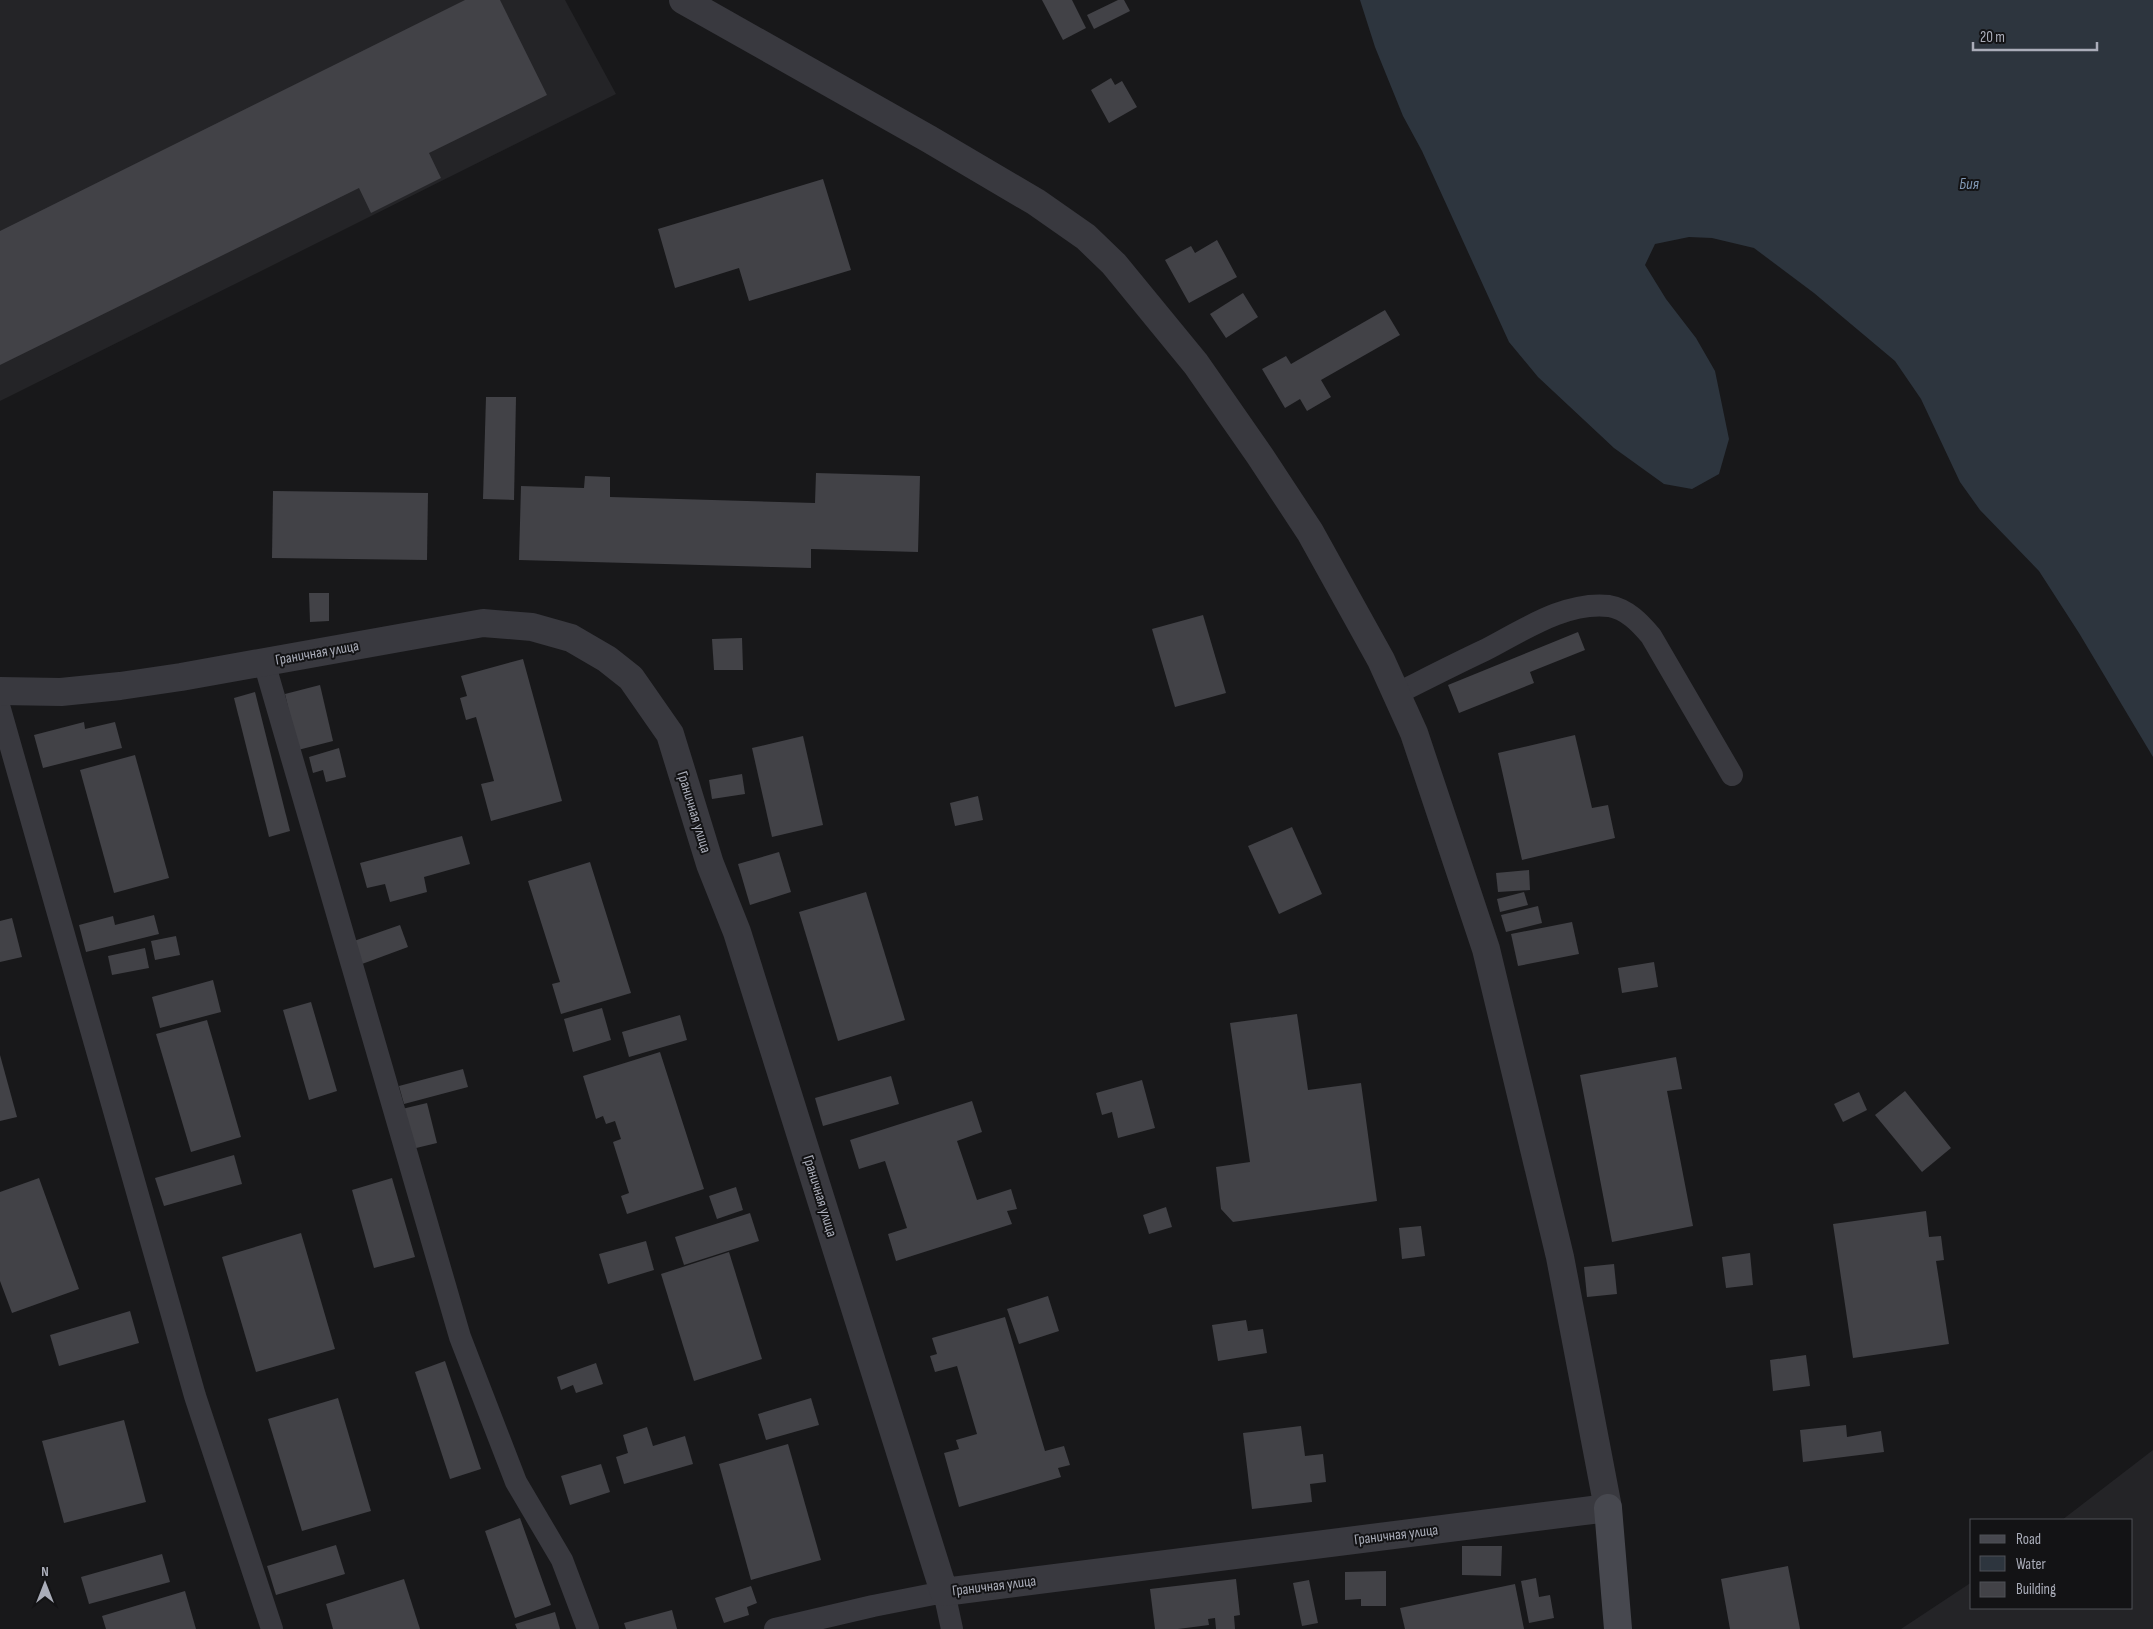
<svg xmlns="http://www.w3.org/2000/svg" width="2153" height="1629" font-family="'Sofia Sans Condensed',sans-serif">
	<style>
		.built { fill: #242427 }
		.water { fill: #2d353e }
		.building { fill: #424247 }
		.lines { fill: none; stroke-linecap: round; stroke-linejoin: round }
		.lane { stroke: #39393f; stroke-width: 22 }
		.street { stroke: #39393f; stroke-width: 28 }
		.secondary { stroke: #47484f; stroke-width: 28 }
		.labels { text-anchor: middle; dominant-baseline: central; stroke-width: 4; stroke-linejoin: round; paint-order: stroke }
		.street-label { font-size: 15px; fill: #aaadb9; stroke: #131315 }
		.water-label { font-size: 16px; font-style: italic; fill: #8198b4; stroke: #131315 }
	</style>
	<rect width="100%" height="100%" fill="#18181a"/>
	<g class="built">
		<polygon points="0,0 565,0 616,94 0,401"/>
		<polygon points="2153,1450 2153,1629 1901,1629 1972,1582 1972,1608 2132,1608 2132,1520 2062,1520"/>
	</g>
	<polygon class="water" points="1360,0 2153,0 2153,757 2079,633 2039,571 1980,510 1960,482 1921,399 1895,361 1814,293 1754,248 1712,238 1689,237 1655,244 1645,265 1666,299 1696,338 1715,371 1729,439 1719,474 1692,489 1664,484 1614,448 1538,377 1509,342 1422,151 1403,116 1375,47"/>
	<g class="building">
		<polygon points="465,0 500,0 547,95 429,153 441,178 371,213 359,188 0,365 0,231"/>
		<polygon points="1042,0 1072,0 1086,28 1063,40"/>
		<polygon points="1118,0 1124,0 1130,11 1094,29 1087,15"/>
		<polygon points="1111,78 1115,85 1122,81 1137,107 1109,123 1091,90"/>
		<polygon points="823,179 851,270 749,301 739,268 675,288 658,229"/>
		<polygon points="1217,240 1237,277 1189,303 1165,260 1191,246 1195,253"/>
		<polygon points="1243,293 1258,317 1226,338 1210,314"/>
		<polygon points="1385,310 1400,335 1321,380 1331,397 1307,411 1300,399 1285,408 1262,369 1286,356 1291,364"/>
		<polygon points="486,397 516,397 514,500 483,499"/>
		<polygon points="816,473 920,476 918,552 811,549 811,568 519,560 521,486 584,488 585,476 610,477 610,497 815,503"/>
		<polygon points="273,491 428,493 427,560 272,558"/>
		<polygon points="309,593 329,593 329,621 310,622"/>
		<polygon points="1203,615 1226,693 1175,707 1152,629"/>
		<polygon points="1578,632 1585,650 1530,672 1534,683 1459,713 1448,685"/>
		<polygon points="742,638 743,670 714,670 712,639"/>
		<polygon points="523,659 562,801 491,821 481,784 494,781 476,717 466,720 460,698 467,696 461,676"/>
		<polygon points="320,685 333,741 298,750 285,694"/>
		<polygon points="255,692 290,831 269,837 234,698"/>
		<polygon points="84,722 85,729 115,722 122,748 43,768 34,735"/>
		<polygon points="1575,735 1592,808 1608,805 1615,838 1522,860 1498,753"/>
		<polygon points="803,736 823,825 772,837 752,748"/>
		<polygon points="339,748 346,777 326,782 323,770 313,773 309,757"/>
		<polygon points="135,755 169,878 114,893 80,770"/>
		<polygon points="742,774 745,794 712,799 709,780"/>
		<polygon points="978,796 983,820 955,826 950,803"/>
		<polygon points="1292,827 1322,894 1279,914 1248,846"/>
		<polygon points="462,836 470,864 424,877 427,892 390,902 385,884 367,888 360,863"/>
		<polygon points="779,852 791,892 750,905 738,864"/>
		<polygon points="590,862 631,993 561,1014 552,984 560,982 528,881"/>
		<polygon points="1529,870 1530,890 1498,892 1496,873"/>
		<polygon points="866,892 905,1020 838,1041 799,912"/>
		<polygon points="1524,892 1528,905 1500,912 1497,899"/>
		<polygon points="1538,906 1542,923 1506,932 1501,915"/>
		<polygon points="154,915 159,934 86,952 79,925 113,916 115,925"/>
		<polygon points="12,918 22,957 0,962 0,921"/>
		<polygon points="1572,922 1579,954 1518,966 1511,934"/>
		<polygon points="400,925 408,947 362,964 354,941"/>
		<polygon points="176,936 180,955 155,960 151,941"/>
		<polygon points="145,948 149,968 112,975 108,956"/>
		<polygon points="1654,962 1658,987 1622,993 1618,968"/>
		<polygon points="213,980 221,1012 160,1028 152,997"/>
		<polygon points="311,1002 337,1091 309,1100 283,1010"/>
		<polygon points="602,1008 611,1040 573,1052 564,1019"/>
		<polygon points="1297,1014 1308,1090 1361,1083 1377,1201 1233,1222 1221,1209 1216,1167 1250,1162 1230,1023"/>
		<polygon points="680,1015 687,1040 629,1057 622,1032"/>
		<polygon points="207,1020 241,1137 191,1152 156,1034"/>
		<polygon points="660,1052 704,1189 627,1214 621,1196 629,1193 613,1142 621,1139 615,1121 606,1124 603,1116 596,1119 583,1076"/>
		<polygon points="0,1055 17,1117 0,1121"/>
		<polygon points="1676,1057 1682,1089 1667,1091 1693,1226 1612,1242 1580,1075"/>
		<polygon points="463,1069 468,1087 404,1104 399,1086"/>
		<polygon points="891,1076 899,1104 823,1126 815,1098"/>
		<polygon points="1142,1080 1155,1128 1118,1138 1112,1112 1102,1115 1096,1093"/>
		<polygon points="1905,1091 1951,1148 1922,1172 1875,1115"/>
		<polygon points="1859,1092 1867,1110 1843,1122 1834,1104"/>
		<polygon points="972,1101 982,1132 957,1141 977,1200 1011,1189 1017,1209 1007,1211 1012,1224 896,1261 888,1234 907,1228 885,1161 859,1169 850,1140"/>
		<polygon points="427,1103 437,1143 412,1149 402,1109"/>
		<polygon points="234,1155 242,1184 164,1206 155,1178"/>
		<polygon points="39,1178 79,1289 12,1313 0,1281 0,1192"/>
		<polygon points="392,1178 415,1257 374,1268 352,1190"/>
		<polygon points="736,1187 743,1210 717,1219 709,1196"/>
		<polygon points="1166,1207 1172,1227 1149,1234 1143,1215"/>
		<polygon points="1926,1211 1929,1237 1941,1236 1944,1260 1936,1261 1949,1344 1853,1358 1833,1224"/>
		<polygon points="750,1213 759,1241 684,1265 675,1237"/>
		<polygon points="1421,1226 1425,1256 1402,1259 1399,1228"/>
		<polygon points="301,1233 335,1349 256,1372 222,1257"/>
		<polygon points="646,1241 654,1270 608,1284 599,1254"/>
		<polygon points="729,1252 762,1359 694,1381 661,1274"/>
		<polygon points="1750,1253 1753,1285 1726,1288 1722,1257"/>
		<polygon points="1614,1264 1617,1294 1587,1297 1584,1267"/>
		<polygon points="1048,1296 1059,1331 1019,1344 1007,1309"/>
		<polygon points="130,1311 139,1343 59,1366 50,1335"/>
		<polygon points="1005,1317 1045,1451 1064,1446 1070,1465 1058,1468 1061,1477 959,1507 944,1453 959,1449 956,1440 977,1434 957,1366 935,1372 930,1356 937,1354 932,1338"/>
		<polygon points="1246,1320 1248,1331 1263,1329 1267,1353 1218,1361 1212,1325"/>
		<polygon points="1806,1355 1810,1386 1773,1391 1770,1360"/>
		<polygon points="445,1361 481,1469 450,1479 415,1372"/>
		<polygon points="596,1363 603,1384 576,1393 573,1385 561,1390 557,1377"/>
		<polygon points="338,1398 371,1511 302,1531 268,1419"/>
		<polygon points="811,1398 819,1425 766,1440 758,1414"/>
		<polygon points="124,1420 146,1502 64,1523 42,1441"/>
		<polygon points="1846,1425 1847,1437 1881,1431 1884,1452 1803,1462 1800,1430"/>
		<polygon points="1301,1426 1305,1456 1323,1454 1326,1482 1310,1484 1312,1502 1252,1509 1243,1433"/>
		<polygon points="647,1427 653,1446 685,1436 693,1464 624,1484 616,1457 628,1453 623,1435"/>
		<polygon points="788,1444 821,1560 751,1580 719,1464"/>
		<polygon points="601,1464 610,1492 570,1505 561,1476"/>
		<polygon points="520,1518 551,1605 515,1618 485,1531"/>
		<polygon points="336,1545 345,1574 276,1595 267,1566"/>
		<polygon points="1462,1546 1502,1546 1501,1576 1462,1575"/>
		<polygon points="162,1554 170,1582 89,1604 81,1577"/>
		<polygon points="1788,1566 1800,1629 1730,1629 1721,1579"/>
		<polygon points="1386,1571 1386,1606 1361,1606 1361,1599 1345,1600 1345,1572"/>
		<polygon points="1536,1578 1539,1597 1550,1595 1554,1618 1529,1623 1521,1581"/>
		<polygon points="404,1579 420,1629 333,1629 326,1604"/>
		<polygon points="1236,1579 1240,1615 1234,1616 1235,1629 1216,1629 1215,1618 1208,1619 1209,1625 1178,1629 1155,1629 1150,1589"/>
		<polygon points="1309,1580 1318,1623 1302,1626 1293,1583"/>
		<polygon points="1515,1584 1524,1629 1405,1629 1400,1608"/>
		<polygon points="751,1586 757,1603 747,1607 749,1615 724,1623 715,1598"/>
		<polygon points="185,1591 196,1629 106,1629 102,1616"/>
		<polygon points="672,1610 677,1629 626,1629 624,1623"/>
		<polygon points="555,1612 560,1629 517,1629 515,1624"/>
	</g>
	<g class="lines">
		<g class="lane">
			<polyline points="264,662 460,1337 516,1482 562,1560 588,1629"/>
			<path d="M1396,694C1426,679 1455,664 1485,650C1522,631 1565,601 1609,606C1627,609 1640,623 1651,636L1732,775"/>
			<polyline points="0,709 195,1396 272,1629"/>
			<polyline points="775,1629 873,1606 944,1592 952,1629"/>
		</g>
		<polyline class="street" points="0,691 61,692 120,686 181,677 483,623 532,627 571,638 607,659 631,678 670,734 710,864 737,932 944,1592 1608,1508 1560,1257 1486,949 1414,733 1381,660 1310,532 1260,456 1196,364 1114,264 1086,237 1036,202 929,139 683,0"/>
		<polyline class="secondary" points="1608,1508 1618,1629"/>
	</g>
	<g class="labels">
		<g class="street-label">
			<text transform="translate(317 653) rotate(-10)">Граничная улица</text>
			<text transform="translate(694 812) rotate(73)">Граничная улица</text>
			<text transform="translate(820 1196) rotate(73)">Граничная улица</text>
			<text transform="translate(1396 1535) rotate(-7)">Граничная улица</text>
			<text transform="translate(994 1586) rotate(-7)">Граничная улица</text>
		</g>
		<g class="water-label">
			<text x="1969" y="184">Бия</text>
		</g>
	</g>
	<rect x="1970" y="1519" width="162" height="90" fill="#131315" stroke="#4f5157"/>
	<rect x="1980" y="1535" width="25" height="8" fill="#47484f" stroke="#4f5157"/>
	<text x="2016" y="1544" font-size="15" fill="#aaadb9">Road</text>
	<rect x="1980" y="1556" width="25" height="15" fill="#2d353e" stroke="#4f5157"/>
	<text x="2016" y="1569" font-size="15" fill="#aaadb9">Water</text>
	<rect x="1980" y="1582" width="25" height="15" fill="#424247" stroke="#4f5157"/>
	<text x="2016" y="1594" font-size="15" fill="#aaadb9">Building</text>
	<g transform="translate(45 1584)" stroke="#131315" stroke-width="4" paint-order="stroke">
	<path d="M0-4L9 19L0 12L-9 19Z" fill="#aaadb9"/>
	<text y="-8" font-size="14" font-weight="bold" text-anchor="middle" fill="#aaadb9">N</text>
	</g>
	<path d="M1973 42v8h124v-8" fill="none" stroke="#aaadb9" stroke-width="2.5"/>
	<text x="1980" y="42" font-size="15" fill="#aaadb9" stroke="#131315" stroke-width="4" paint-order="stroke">20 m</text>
</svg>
